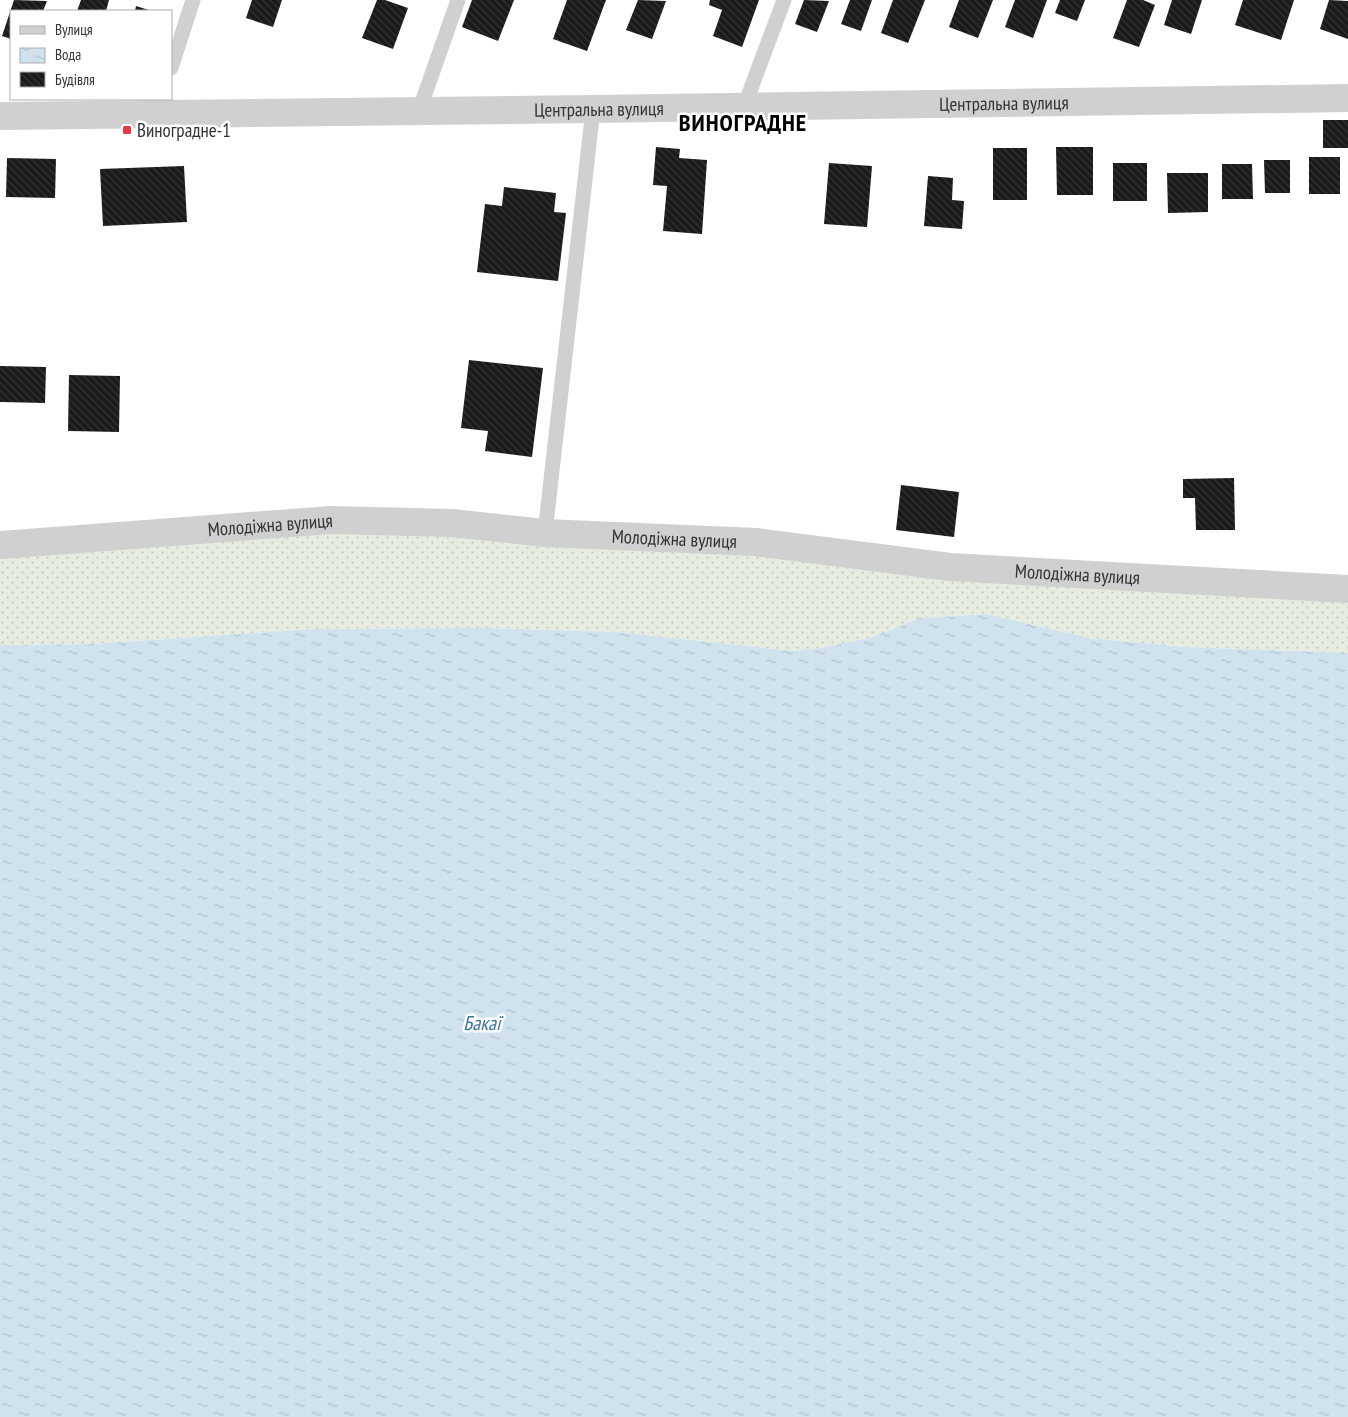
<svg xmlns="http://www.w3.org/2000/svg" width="1348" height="1417" font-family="'PT Sans Narrow',sans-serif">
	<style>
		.grass { fill: url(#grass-dots) }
		.water { fill: url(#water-ripples) }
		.building { fill: url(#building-back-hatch) }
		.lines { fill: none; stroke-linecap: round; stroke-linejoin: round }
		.service { stroke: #d0d0d0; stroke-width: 15 }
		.minor { stroke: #d0d0d0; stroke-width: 28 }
		.tertiary { stroke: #d0d0d0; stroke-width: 28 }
		.poi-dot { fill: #e63946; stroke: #fff; stroke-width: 2 }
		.labels { text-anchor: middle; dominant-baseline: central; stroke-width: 5; stroke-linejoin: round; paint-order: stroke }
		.street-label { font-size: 19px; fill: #333; stroke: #fff }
		.poi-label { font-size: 19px; fill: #333; stroke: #fff; text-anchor: start }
		.water-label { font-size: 20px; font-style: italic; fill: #3f7597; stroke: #fff }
		.district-label { font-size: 24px; font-weight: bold; letter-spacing: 1px; fill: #000; stroke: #fff }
	</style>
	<defs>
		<pattern id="grass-dots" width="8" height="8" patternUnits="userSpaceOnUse" patternTransform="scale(1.25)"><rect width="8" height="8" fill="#e6ecdf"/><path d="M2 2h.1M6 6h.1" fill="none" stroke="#c6cbc0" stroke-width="1.8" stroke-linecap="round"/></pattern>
		<pattern id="water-ripples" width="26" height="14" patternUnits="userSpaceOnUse" patternTransform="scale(1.25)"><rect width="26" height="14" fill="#cfe2ee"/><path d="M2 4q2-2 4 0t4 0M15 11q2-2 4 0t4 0" fill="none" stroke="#b2c2cd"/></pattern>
		<pattern id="building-back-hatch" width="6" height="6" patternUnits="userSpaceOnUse" patternTransform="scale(1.25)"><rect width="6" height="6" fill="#1a1a1a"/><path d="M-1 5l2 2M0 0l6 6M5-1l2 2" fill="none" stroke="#333"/></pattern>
	</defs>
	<rect width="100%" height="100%" fill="#fff"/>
	<polygon class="grass" points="331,520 1348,589 1348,653 1186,647 1089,638 987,614 920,618 873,637 821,648 793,651 618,632 489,628 312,629 92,644 0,645 0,545"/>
	<polygon class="water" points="987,614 1089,638 1186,647 1348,653 1348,1417 0,1417 0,645 92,644 312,629 489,628 618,632 793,651 821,648 873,637 920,618"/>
	<g class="building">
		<polygon points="14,0 47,1 43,11 11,11 11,39 2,36"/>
		<polygon points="81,0 109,0 106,11 77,11"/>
		<polygon points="252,0 282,0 273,27 246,18"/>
		<polygon points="377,0 385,0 408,8 393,49 362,38"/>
		<polygon points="472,0 514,0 498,41 462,27"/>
		<polygon points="567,0 606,0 587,51 553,39"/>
		<polygon points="638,0 666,1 652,39 626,30"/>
		<polygon points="710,0 759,0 742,47 713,36 722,10 709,5"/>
		<polygon points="804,0 829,1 817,32 795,24"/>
		<polygon points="850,0 872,0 861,31 841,24"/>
		<polygon points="893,0 925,0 908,43 881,33"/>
		<polygon points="959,0 993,0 978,38 949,27"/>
		<polygon points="1015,0 1047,0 1033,38 1005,27"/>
		<polygon points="1060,0 1085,0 1077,21 1055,13"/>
		<polygon points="1127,0 1143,0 1155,5 1139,47 1113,38"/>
		<polygon points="1172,0 1202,0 1191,34 1164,25"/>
		<polygon points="1243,0 1294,0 1281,40 1235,25"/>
		<polygon points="1329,0 1348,1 1348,39 1320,29"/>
		<polygon points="136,6 152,11 135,11"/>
		<rect x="1323" y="120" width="25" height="28"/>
		<polygon points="656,147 680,149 679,158 707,160 702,234 663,231 667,186 653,185"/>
		<polygon points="1056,147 1093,147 1093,195 1057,195"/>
		<rect x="993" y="148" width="34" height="52"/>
		<rect x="1309" y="157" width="31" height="37"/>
		<polygon points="7,158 56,159 55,198 6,197"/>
		<polygon points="1264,160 1290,160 1290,193 1265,193"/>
		<polygon points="829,163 872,166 867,227 824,224"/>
		<rect x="1113" y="163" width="34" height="38"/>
		<polygon points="1222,164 1252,164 1253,199 1222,199"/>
		<polygon points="184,166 187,222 103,226 100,169"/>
		<polygon points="1167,173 1208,173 1208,212 1168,213"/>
		<polygon points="928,176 953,178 952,200 964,201 962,229 924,226"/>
		<polygon points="504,187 556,193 554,212 566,213 558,281 477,272 485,204 502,206"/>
		<polygon points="469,360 543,368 532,457 485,451 488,431 461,428"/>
		<polygon points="0,366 46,367 45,403 0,402"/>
		<polygon points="69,375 120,376 119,432 68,431"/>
		<polygon points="1234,478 1235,530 1196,530 1195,498 1183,498 1183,479"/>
		<polygon points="901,485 959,492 954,537 896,530"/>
	</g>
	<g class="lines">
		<g class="service">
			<polyline points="171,68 193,0"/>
			<polyline points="744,107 784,0"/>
			<polyline points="419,111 458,0"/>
			<polyline points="545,533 593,109"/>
		</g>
		<path class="minor" id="s1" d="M0,545L331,520L452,523L545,533L756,542L950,567L1348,589"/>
		<path class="tertiary" id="s2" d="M0,116L593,109L1348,98"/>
	</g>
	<rect class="poi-dot" x="122" y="125" width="10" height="10" rx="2.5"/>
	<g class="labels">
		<g class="street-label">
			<text stroke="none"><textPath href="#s2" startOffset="1004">Центральна вулиця</textPath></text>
			<text stroke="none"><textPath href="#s2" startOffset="599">Центральна вулиця</textPath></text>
			<text stroke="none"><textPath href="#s1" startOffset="271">Молодіжна вулиця</textPath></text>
			<text stroke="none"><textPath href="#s1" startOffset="676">Молодіжна вулиця</textPath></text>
			<text stroke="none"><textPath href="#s1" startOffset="1081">Молодіжна вулиця</textPath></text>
		</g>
		<g class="poi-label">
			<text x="137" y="130">Виноградне-1</text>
		</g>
		<g class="water-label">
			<text x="482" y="1023">Бакаї</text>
		</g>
		<g class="district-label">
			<text x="743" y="122">ВИНОГРАДНЕ</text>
		</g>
	</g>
	<rect x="10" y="10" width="162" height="90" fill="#ffffff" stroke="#adadad"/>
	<rect x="20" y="26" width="25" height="8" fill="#d0d0d0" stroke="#adadad"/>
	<text x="55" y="35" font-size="15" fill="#333333">Вулиця</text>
	<rect x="20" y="48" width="25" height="15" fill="url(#water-ripples)" stroke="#adadad"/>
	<text x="55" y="60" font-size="15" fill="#333333">Вода</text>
	<rect x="20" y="72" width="25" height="15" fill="url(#building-back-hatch)" stroke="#adadad"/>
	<text x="55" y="85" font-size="15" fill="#333333">Будівля</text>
</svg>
